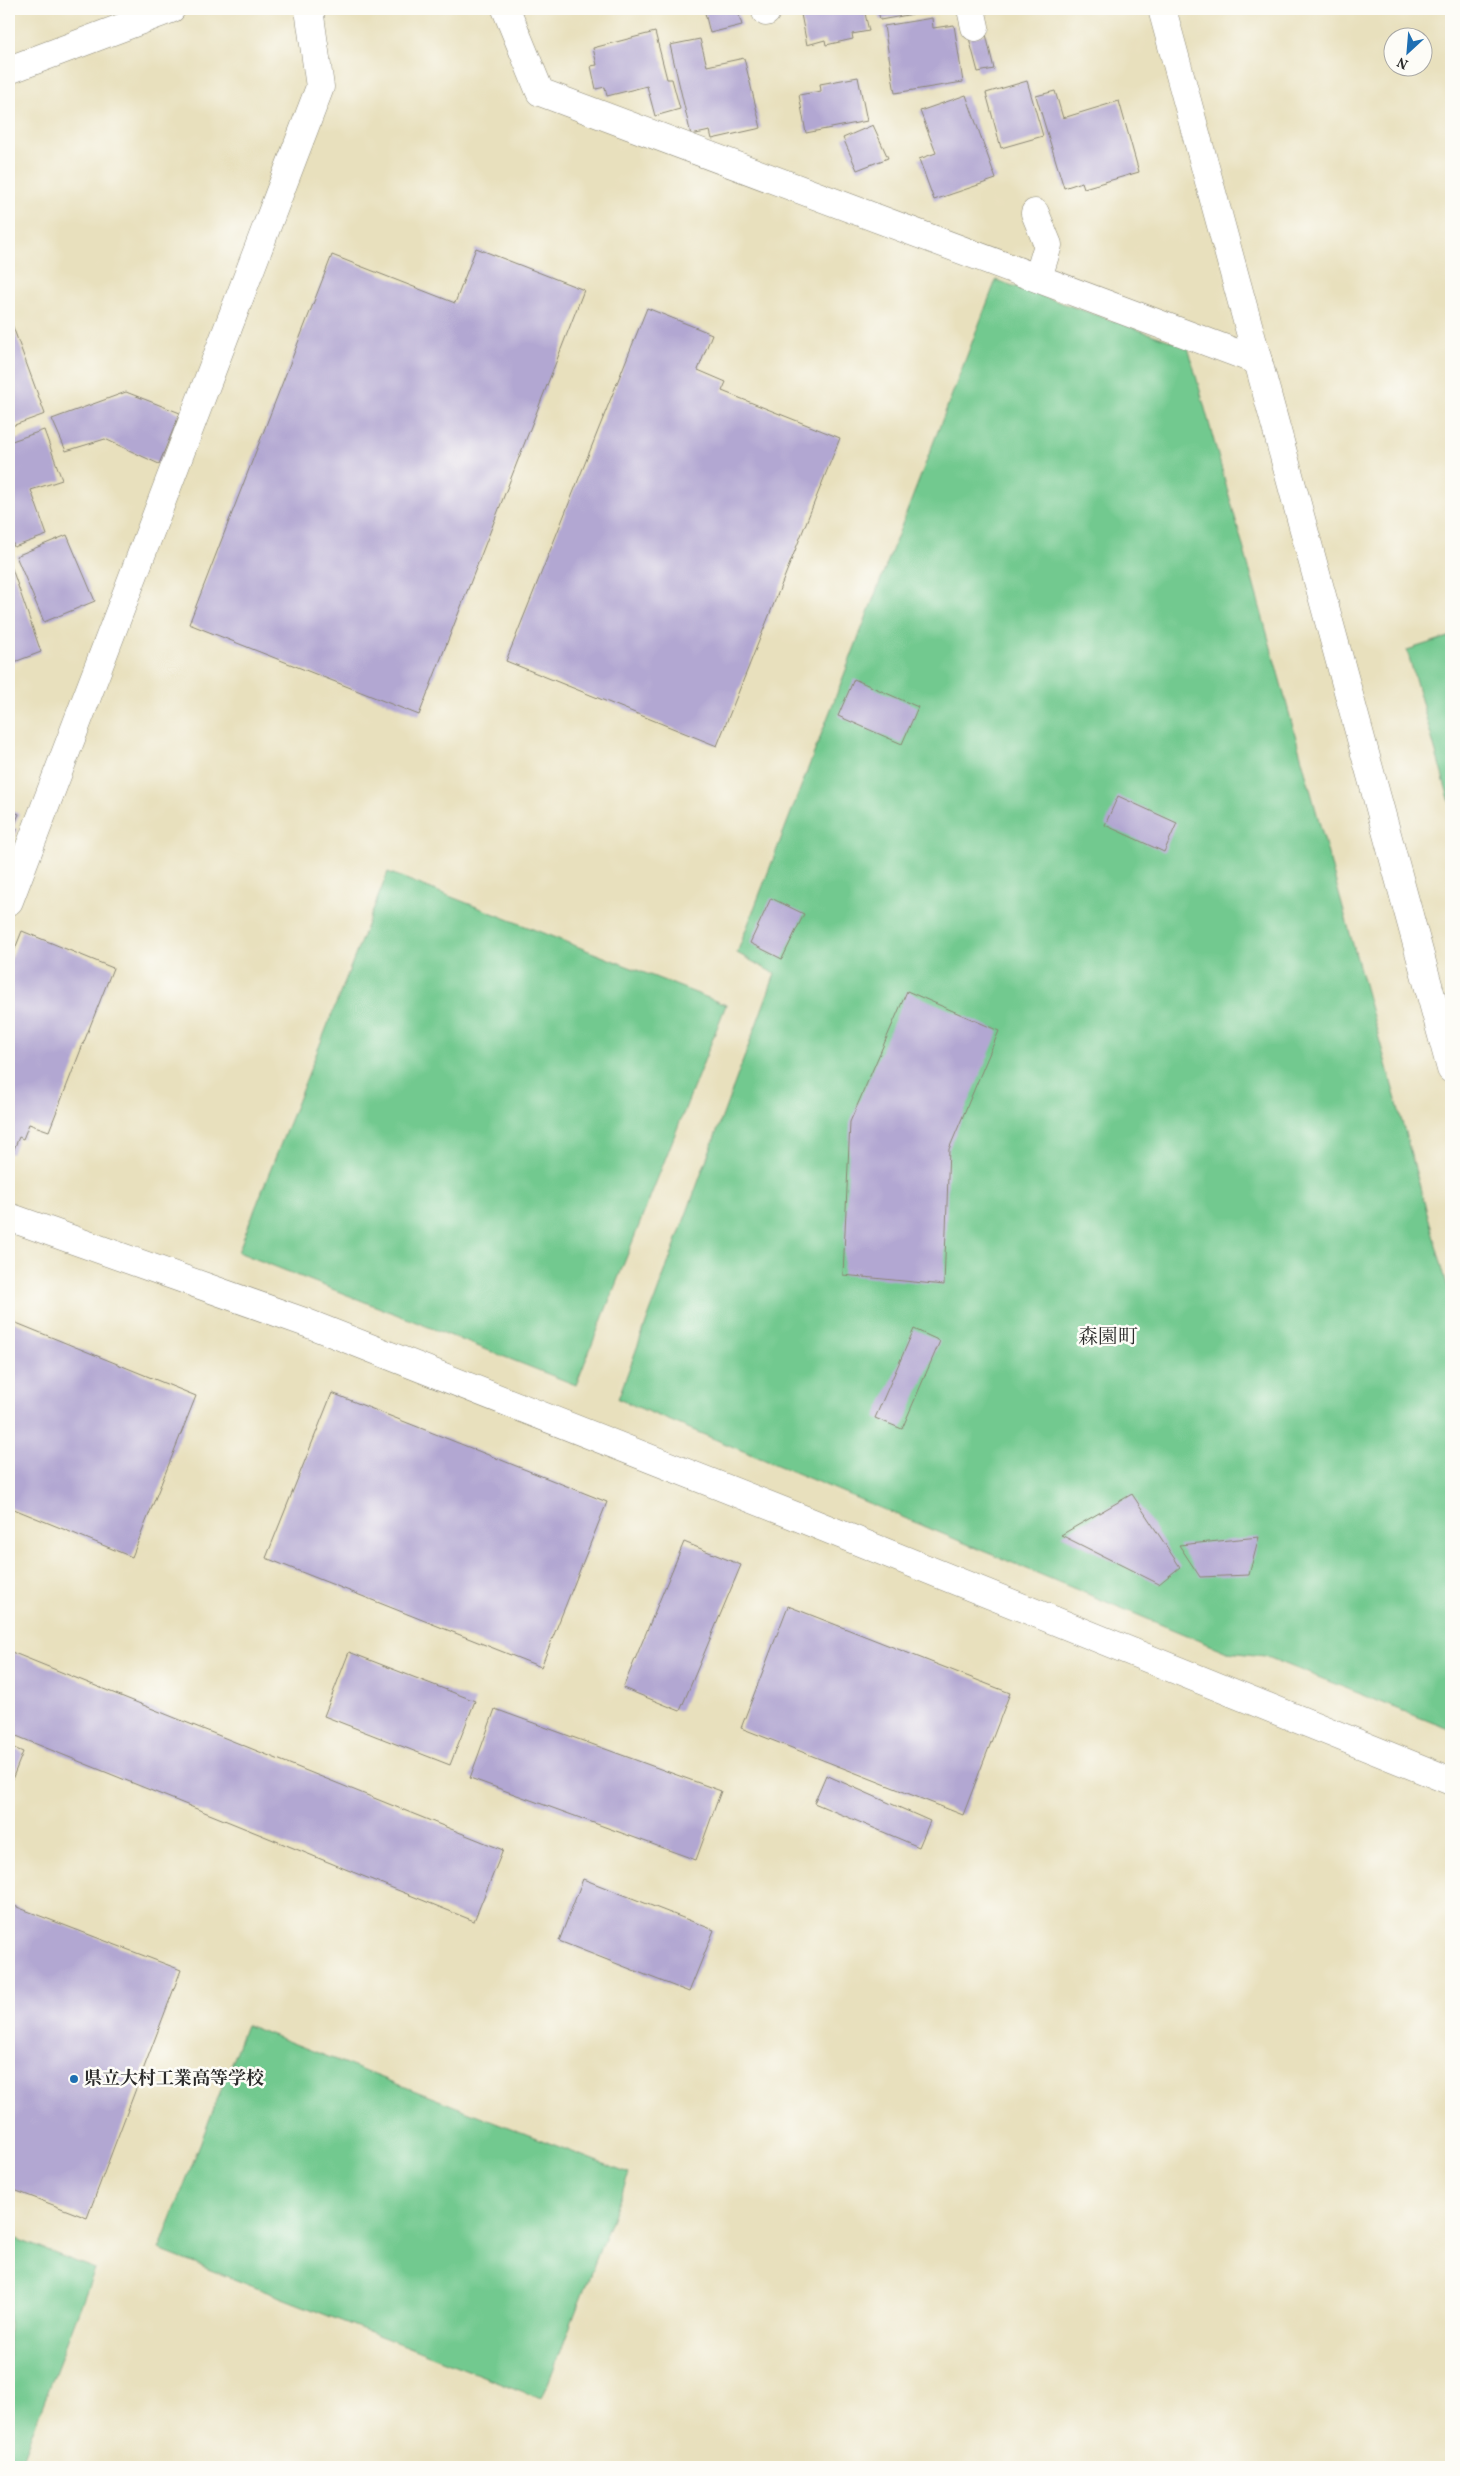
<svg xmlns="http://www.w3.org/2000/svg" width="1460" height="2476" font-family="Vollkorn,'Noto Serif JP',serif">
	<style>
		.green { fill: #72c98f; stroke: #4e7a5d }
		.building { fill: #b2a7d2 }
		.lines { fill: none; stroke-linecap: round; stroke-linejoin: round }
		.minor-casing { stroke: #8a8674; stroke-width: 29 }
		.tertiary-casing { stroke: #8a8674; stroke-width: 29 }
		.minor { stroke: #fff; stroke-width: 28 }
		.tertiary { stroke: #fff; stroke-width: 28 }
		.poi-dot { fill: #1f6fb2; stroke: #fdfcf7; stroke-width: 2 }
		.labels { text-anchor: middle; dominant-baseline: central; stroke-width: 5; stroke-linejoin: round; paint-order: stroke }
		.poi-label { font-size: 18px; font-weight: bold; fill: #2b2b2b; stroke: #fdfcf7; text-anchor: start }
		.quarter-label { font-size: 20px; fill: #2b2b2b; stroke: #fdfcf7 }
	</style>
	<rect width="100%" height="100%" fill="#fdfcf7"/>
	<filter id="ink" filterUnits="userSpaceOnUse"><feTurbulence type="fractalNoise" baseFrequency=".02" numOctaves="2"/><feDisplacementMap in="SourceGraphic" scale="10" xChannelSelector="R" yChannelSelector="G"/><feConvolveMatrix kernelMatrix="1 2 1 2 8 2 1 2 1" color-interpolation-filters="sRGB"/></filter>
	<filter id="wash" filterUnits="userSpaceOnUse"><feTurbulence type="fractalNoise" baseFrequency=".0096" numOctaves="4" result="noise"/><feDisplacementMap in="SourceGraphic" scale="20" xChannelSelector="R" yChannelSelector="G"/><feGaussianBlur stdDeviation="1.12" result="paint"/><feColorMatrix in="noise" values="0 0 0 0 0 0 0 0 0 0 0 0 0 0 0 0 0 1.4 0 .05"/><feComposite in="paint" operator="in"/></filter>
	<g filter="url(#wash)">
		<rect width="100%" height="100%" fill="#e8e0bd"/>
		<g class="green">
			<polygon points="996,280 1188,347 1451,1299 1451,1730 1265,1656 1227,1652 618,1399 775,974 737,953"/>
			<polygon points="1451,636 1451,806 1407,650"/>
			<polygon points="388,872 726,1005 576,1385 238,1252"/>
			<polygon points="246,2025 629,2174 542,2399 159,2250"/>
			<polygon points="9,2236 95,2269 19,2467 9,2467"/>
		</g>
		<g id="blocks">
			<g class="building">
				<polygon points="704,9 737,9 742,25 710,33"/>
				<polygon points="800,9 864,9 869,31 852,34 853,39 826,45 825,40 807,45"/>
				<polygon points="878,9 936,9 936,10 880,20"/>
				<polygon points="932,18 933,28 954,25 963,82 895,93 884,26"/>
				<polygon points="655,32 667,79 672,79 680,109 655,116 647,86 607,96 605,87 596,89 591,66 597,65 593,48"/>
				<polygon points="986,34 994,69 978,72 969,38"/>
				<polygon points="700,39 707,66 744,58 761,128 712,139 710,131 691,135 670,45"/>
				<polygon points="858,77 867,121 806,133 799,95 821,91 820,84"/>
				<polygon points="1027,81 1043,136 1001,148 986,93"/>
				<polygon points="1055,91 1063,118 1119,101 1139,172 1084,188 1082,182 1064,188 1036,96"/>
				<polygon points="966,95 996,179 934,200 919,159 936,153 920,111"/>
				<polygon points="873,125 888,158 857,170 843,138"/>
				<polygon points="476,248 584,290 419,715 189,624 332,255 455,303"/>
				<polygon points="647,308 712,334 698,370 726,382 722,391 840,438 717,746 506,661"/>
				<polygon points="9,316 45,414 9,427"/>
				<polygon points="126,392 180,413 159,464 105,439 66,451 52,419"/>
				<polygon points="44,430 62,480 31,490 47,535 14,547 9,532 9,442"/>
				<polygon points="67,535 95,601 44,622 16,556"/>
				<polygon points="9,560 41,652 9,664"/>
				<polygon points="854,679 918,707 902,744 838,716"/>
				<polygon points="1118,796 1177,823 1164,852 1105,825"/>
				<polygon points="9,810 19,814 13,828 17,829 9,847"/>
				<polygon points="771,898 804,914 782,959 750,943"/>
				<polygon points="22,931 113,968 49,1131 29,1124 23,1139 19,1137 12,1154 9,1153 9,964"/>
				<polygon points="907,991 999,1031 949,1149 944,1285 843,1275 850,1122"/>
				<polygon points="9,1320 196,1396 132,1557 9,1507"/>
				<polygon points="914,1329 940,1341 902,1429 875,1418"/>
				<polygon points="332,1393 607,1502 541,1667 266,1558"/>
				<polygon points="1132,1494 1180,1567 1159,1584 1061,1535"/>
				<polygon points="1259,1537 1249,1575 1200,1577 1179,1545"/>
				<polygon points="684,1542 741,1565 680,1711 623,1688"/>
				<polygon points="788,1606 1010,1693 963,1815 741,1728"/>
				<polygon points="9,1651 503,1850 474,1921 9,1733"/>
				<polygon points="349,1652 475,1701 450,1765 324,1716"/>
				<polygon points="495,1709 721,1791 696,1860 470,1778"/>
				<polygon points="9,1746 23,1752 9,1787"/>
				<polygon points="826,1775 930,1821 919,1847 814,1803"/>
				<polygon points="583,1879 714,1930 689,1992 559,1941"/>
				<polygon points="9,1904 181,1970 87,2218 9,2188"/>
			</g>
		</g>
	</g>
	<g filter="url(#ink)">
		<use href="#blocks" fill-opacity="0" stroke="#8a8674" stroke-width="1"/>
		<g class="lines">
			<g class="minor-casing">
				<g id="minor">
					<polyline points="506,9 540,92 1258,361"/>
					<polyline points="765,9 766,12"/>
					<polyline points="971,9 975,27"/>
					<polyline points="9,70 171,9"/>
					<polyline points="1035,213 1048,245 1038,278"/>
					<polyline points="9,901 320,87 309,9"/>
				</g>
			</g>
			<g class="tertiary-casing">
				<g id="tertiary">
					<polyline points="1162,9 1451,1069"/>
					<polyline points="9,1217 307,1323 793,1515 1451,1781"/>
				</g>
			</g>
			<use href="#minor" class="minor"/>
			<use href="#tertiary" class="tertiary"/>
		</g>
	</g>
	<circle class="poi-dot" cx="74" cy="2079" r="5"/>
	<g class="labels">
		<g class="poi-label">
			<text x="84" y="2079">県立大村工業高等学校</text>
		</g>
		<g class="quarter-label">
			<text x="1108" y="1338">森園町</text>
		</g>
	</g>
	<rect width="1460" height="2476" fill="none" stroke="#fdfcf7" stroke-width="30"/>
	<g transform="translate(1408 52) rotate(206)"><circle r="24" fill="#fdfcf7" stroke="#a9a8a5"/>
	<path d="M0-4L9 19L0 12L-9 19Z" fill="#1f6fb2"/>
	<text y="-8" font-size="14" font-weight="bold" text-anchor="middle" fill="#2b2b2b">N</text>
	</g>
</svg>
